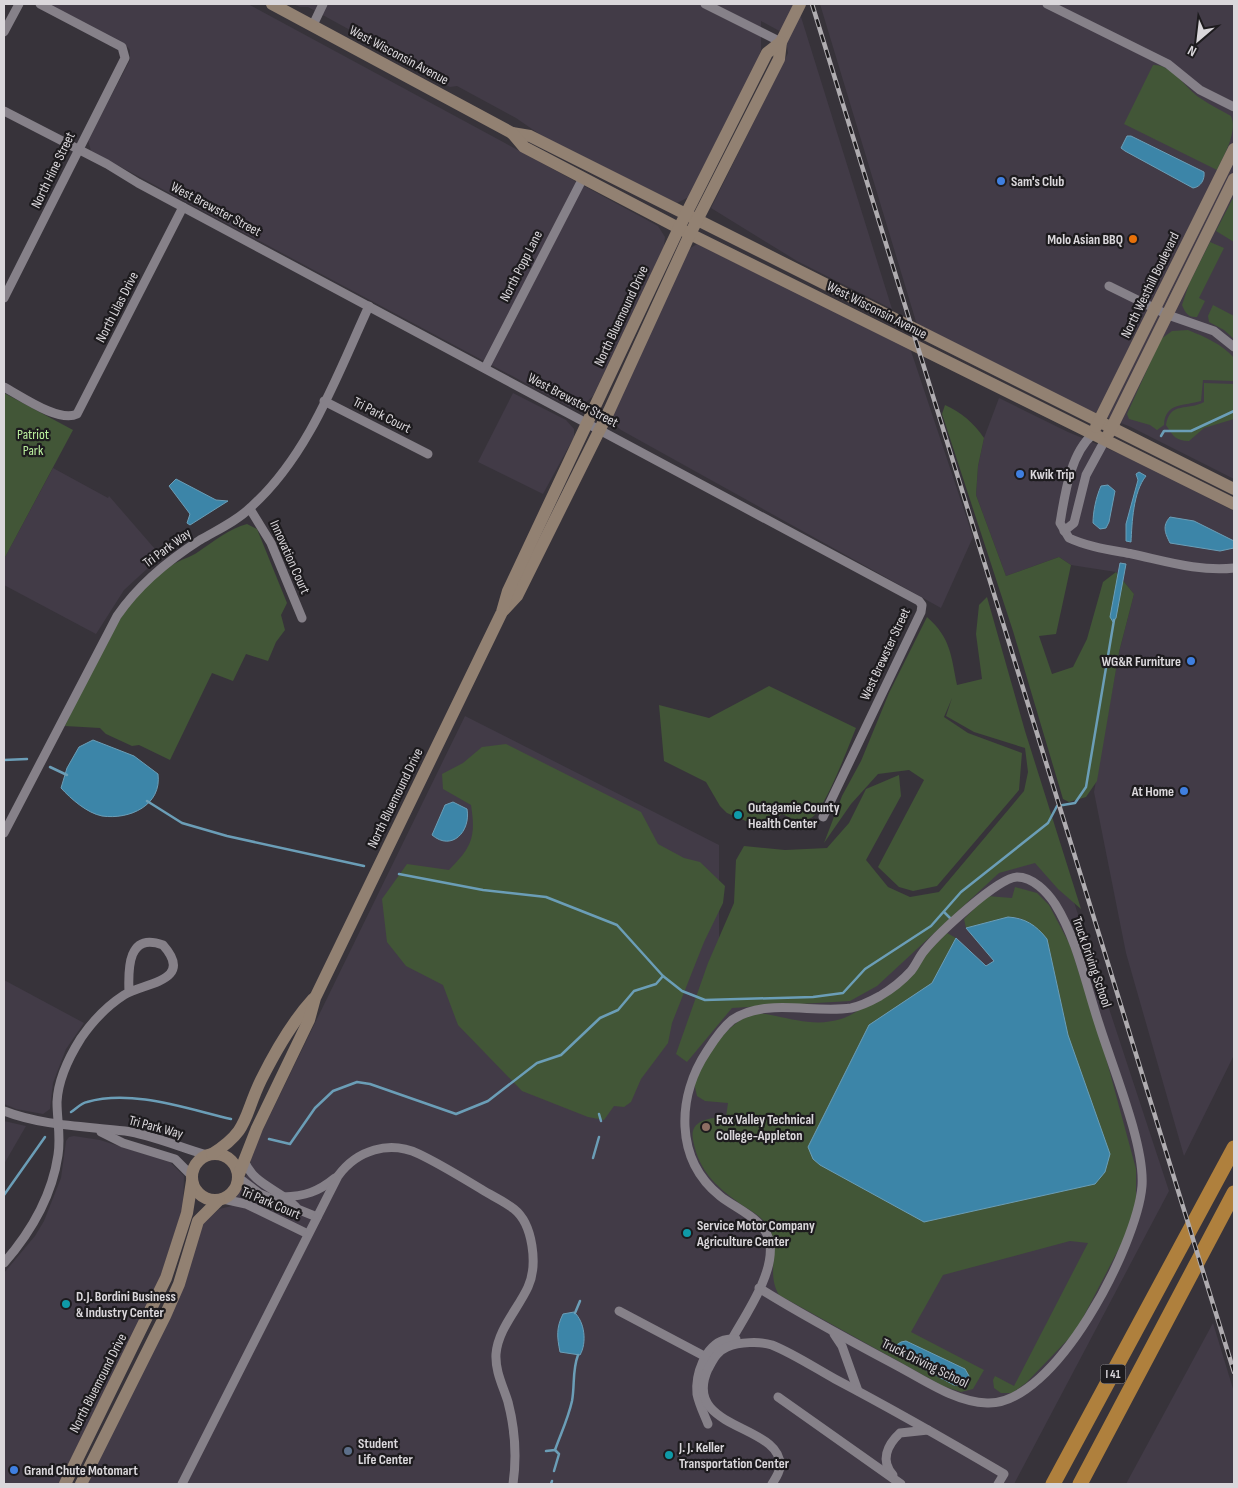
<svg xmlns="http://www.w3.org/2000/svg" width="1238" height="1488" font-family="'Sofia Sans Condensed',sans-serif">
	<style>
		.built { fill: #423b47 }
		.green { fill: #425637 }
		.water { fill: #3c85a8; stroke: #6b9eb7 }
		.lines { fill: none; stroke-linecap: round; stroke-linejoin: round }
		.stream { stroke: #6b9eb7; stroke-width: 2.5 }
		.street { stroke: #868189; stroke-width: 9 }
		.secondary { stroke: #928172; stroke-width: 12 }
		.highway { stroke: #af803d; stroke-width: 15 }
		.rail-casing { stroke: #afacb0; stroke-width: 4.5 }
		.rail { stroke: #1d1b1e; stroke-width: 2.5; stroke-dasharray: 8; stroke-linecap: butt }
		.shop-dot { fill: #3f7fe0; stroke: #1d1b1e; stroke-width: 2 }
		.food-dot { fill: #e8710a; stroke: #1d1b1e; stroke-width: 2 }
		.culture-dot { fill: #0f9aa8; stroke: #1d1b1e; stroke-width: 2 }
		.education-dot { fill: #8d6e63; stroke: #1d1b1e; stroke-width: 2 }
		.service-dot { fill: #5c6f8a; stroke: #1d1b1e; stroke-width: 2 }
		.labels { text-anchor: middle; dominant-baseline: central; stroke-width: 4.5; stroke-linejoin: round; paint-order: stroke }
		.shield { fill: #1d1b1e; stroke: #a19fa2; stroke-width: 1 }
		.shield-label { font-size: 12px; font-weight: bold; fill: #dad7db }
		.street-label { font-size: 14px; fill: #dad7db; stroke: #1d1b1e }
		.poi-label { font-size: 14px; font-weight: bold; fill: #dad7db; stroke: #1d1b1e; text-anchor: start }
		.park-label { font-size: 14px; fill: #bcf19f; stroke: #1d1b1e }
	</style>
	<rect width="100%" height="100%" fill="#37333a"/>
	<g class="built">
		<polygon points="49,4 248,4 658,226 665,237 664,247 593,396 583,405 570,407 91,151 88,140 130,60 130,50 124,43"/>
		<polygon points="293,4 797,4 892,309 797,261 711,208 788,53 785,34 761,21 761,50 757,62 689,197 677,203 545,138 516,118 457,86 450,87 396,59 372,42 308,7 300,7"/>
		<polygon points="820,4 1234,4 1234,479 1131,427 1083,408 917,325"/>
		<polygon points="697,244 910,348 973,537 941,608 621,430 612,422 609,411 689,249"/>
		<polygon points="513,393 566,420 574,429 574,437 543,494 478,462"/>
		<polygon points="999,398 1068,432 1137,461 1234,511 1234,1055 1184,1156 1126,953 1094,792 1119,652 1134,594 1116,572 1071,565 1059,557 1006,576 976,495 978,466 984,438"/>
		<polygon points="53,468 108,498 109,496 161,556 124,590 96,634 4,585 4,559"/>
		<polygon points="465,716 719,845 719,998 813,997 1048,823 1169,1191 1014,1484 86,1484 201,1226 219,1209 232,1206 251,1165 250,1156"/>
		<polygon points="4,980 84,1023 66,1049 53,1083 50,1109 43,1114 16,1109 4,1104"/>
		<polygon points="4,1121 26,1126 4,1164"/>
		<polygon points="74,1136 100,1140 170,1162 184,1176 183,1207 157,1287 60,1484 4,1484 4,1273 35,1236 44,1221 61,1178 66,1141 69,1137"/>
		<polygon points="1213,1323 1234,1392 1234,1484 1126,1484"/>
	</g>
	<g class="green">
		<path d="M1153,65C1172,64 1186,89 1200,98C1210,105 1221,110 1231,116C1238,131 1224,156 1217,170L1124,124Z"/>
		<polygon points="1234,196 1234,242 1216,231"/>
		<path d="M1210,242L1224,248L1199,298L1205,301L1197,317C1188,318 1185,312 1182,305L1189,284Z"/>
		<polygon points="1213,305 1234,316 1234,339 1224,330 1209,322 1208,316"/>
		<path d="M1188,330C1205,337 1222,344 1234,358V381L1203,380L1201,401C1185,406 1165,402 1164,425L1157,430L1150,425L1129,419L1127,414L1161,339L1172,331Z"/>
		<path d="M1204,383L1234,384V419L1204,428L1189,441C1176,441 1173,436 1166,425C1170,401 1188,411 1204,402Z"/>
		<polygon points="4,393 73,430 4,559"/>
		<path d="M945,405C962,413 973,422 984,438L978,466L976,495L1006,576L1059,557L1071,565L1056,634L1039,636L1052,674L1073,667L1087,639L1103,582L1116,572L1134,594L1119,652L1097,781L1086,797L1069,802L1063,799L1013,631L942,414Z"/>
		<path d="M247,524L257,529L287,603L281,615L285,630L276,642L268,661L246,654L233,681L212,673L170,760L139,745L132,746L106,734L100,728L65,726C93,670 118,598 174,564C182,559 191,557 198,552C213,542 230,528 247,524Z"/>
		<path d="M987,597L1025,731L1081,909L1058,889L1035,863L999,873L877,986L850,1001L732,1008L687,1062L676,1054L708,963L734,903L736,860L744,846L785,850L827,848L849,823L866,789L899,775L901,796L866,860L888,887L910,897L939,892L1024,791L1028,772L1025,748L974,732L946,716L952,698L944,717L968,733L1022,753L1019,790L937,886L913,891L899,887L878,867L924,780L909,770L878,774L851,804L824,843L842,796L861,761L889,693L927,617C951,638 951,656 957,685L982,679L976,634L979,605Z"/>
		<path d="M769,686L856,728C849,745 824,812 811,818C801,824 791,818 782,814L771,822L753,824L727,813L720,806L706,782L664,761L659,705L709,718Z"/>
		<path d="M506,744L641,812L658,844L684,858L700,862L725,886L723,903L704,942L672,1023L668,1043L641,1079L631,1102L624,1107L614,1106L604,1120L588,1117L522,1091L458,1025L443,985L406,966L387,942L382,899L407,864L449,870C472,847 476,837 471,805L443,789L442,774L463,763L482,747Z"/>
		<path d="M1015,887L1037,893L1049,905L1070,945L1103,1047L1136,1169V1204L1127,1233L1076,1331L1026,1383L1012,1393H1001L994,1388L993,1380L995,1376L1014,1386L1088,1243L1070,1241L943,1275L911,1332L984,1370L973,1389L961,1392L943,1386L779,1295C765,1272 782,1247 768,1226C763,1218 753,1212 745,1207C719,1189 699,1173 693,1140C689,1119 711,1118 726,1117L728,1103L705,1101L697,1096L694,1083C704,1058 733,1009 766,1014C793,1019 815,1027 841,1019C870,1010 924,956 947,933L956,938L932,983L869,1025L1068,1035L1047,939L1020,918L1008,917L966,928L964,919L987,896L1012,898Z"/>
	</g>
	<g class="water">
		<path d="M1127,136H1131L1204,172C1205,179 1201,187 1193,188L1125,151L1121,148Z"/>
		<path d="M1139,472L1146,476C1133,492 1132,523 1131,542L1126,541V524L1138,480L1136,474Z"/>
		<polygon points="176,479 216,500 228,501 190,525 187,523 190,514 169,486"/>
		<path d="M1108,485L1115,491L1109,522L1106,528L1100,529L1093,523C1093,512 1096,497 1101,486Z"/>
		<path d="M1170,517L1194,521L1234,541V548L1220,551L1170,543C1165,533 1162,526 1170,517Z"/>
		<polygon points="1120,563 1126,564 1116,618 1113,622 1110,617"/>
		<path d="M93,740L134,756L158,774C162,805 130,820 102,816C87,813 71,799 61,788L67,768L79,747Z"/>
		<path d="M453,802L467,809C471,831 452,852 432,835L445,805Z"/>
		<path d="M1008,917C1025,918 1036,925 1047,939L1068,1035L1110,1154L1105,1172L1095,1184L924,1222L820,1165L813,1159L808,1147L869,1025L932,983L956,938L986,966L994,961L966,928Z"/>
		<path d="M574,1312C585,1322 587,1343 580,1355L560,1352C557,1337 556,1328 563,1314Z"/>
		<polygon points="906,1341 965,1369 969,1376 968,1382 961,1386 954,1385 898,1355 895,1346 901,1342"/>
	</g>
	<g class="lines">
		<g class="stream">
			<polyline points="1161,436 1164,431 1191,431 1234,411"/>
			<polyline points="4,760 27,759"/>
			<polyline points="50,767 67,775"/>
			<polyline points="147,801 182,823 227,836 364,866"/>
			<polyline points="399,874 483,890 546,897 617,925 663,976 682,991 705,1000 813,997 843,993 865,969 931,926 961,892 1048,823 1057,806 1075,803 1086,787 1114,620"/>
			<polyline points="944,912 950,918"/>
			<path d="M71,1112C76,1109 81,1103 87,1102C132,1089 187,1109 231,1119"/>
			<polyline points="599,1114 601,1121"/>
			<polyline points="269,1139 290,1144 315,1108 333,1091 357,1082 370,1084 456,1114 488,1101 537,1063 561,1055 600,1018 618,1010 634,991 656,984 663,976"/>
			<polyline points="593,1158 599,1137"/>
			<polyline points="4,1195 45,1137"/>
			<polyline points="575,1313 580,1301"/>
			<polyline points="546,1451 555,1450"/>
			<path d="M554,1471L559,1454L555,1450C561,1433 568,1419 572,1401C575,1385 572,1371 578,1355"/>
			<polyline points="551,1484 552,1481"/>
		</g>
		<g class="street">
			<polyline points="705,4 781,42"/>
			<polyline points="1047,4 1168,64 1200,90 1234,107"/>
			<polyline points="313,25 323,4"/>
			<polyline points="4,32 19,4"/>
			<polyline points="4,111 107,164 138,183 919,601 922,605 921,612 823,817"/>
			<polyline points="1109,286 1168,315 1214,331 1234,347"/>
			<polyline points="4,298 125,58 122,47 40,4"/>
			<polyline points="485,368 583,178"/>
			<path d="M4,387C21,396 59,423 77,414L183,207"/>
			<polyline points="324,401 428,454"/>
			<path d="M1093,434C1070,454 1065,494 1060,523L1069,538C1088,547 1111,550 1132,554C1165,561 1200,572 1234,568"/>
			<polyline points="250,509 271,543 302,618"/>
			<polyline points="1064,531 1074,523 1086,475 1105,440"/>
			<path d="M4,833L117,616C139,584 167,561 200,540C217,530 237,521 251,507C309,455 337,375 369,306"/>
			<path d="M4,1111C43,1126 84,1126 125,1131C153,1135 181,1148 207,1155"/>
			<polyline points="101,1132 123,1143 175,1159 192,1176"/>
			<path d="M244,1160C253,1185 279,1189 296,1207"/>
			<polyline points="239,1178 260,1194 317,1217"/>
			<path d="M283,1197C305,1196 318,1192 335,1178"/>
			<polyline points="223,1199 246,1204 308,1234"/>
			<path d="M4,1263C31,1232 52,1196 58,1155C61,1137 57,1120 57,1102C58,1079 69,1057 81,1038C92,1022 107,1006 124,995C142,983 196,982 163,945C128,932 128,968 129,992"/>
			<polyline points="619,1311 706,1357"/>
			<polyline points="834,1334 842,1346 858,1391"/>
			<path d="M732,1339C746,1314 774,1274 770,1244C767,1220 736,1209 720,1196C674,1159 677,1096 707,1051C714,1040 722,1028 732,1020C766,997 813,1014 851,1008C861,1006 871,1001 880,996C890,990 903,980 911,971C916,965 919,957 924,951C938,934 997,878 1017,877C1033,877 1047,892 1055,904C1077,939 1086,985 1099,1024C1112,1066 1145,1145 1142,1186C1137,1245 1055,1406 987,1403C954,1402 921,1378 892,1363C847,1339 802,1315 759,1288"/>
			<polyline points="778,1397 901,1484"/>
			<path d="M708,1424C704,1414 699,1404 697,1394C695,1375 705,1346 724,1340C728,1339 733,1339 736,1339"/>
			<path d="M893,1475C880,1461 887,1445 900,1433L928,1430"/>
			<path d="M182,1484L338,1176C357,1150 389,1140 419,1154C440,1164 461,1177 481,1189C492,1196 504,1201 514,1209C533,1224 538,1265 528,1287C518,1309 498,1329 496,1354C495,1371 503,1386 508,1402C515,1429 517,1456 513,1484"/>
			<path d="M772,1484C775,1479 779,1474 780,1467C783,1423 680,1431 708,1369C713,1360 717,1351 727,1347C739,1342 760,1341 772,1345C794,1354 815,1368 835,1379C892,1409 948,1441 1004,1474L998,1484"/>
		</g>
		<g class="secondary">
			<polyline points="272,4 512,133 530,136 1234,489"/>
			<polyline points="512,133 524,147 690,234 1234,504"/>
			<polyline points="1096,427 1234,149"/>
			<polyline points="1109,433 1234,179"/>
			<polyline points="504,610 517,596 609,411 690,234 779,59 781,42 800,4"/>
			<circle cx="215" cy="1177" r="23"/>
			<path d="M212,1154C250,1130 243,1117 261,1080C275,1052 292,1022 313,999"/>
			<polyline points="239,1174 257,1128 309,1020 315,998 502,612 508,591 679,228 767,53 781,42"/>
			<polyline points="65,1484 166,1278 187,1213 192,1181"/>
			<polyline points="81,1484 165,1316 179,1284 198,1221 219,1200"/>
		</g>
		<g class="highway">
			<polyline points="1053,1484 1234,1148"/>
			<polyline points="1080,1484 1234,1193"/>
		</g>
		<g class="rail-casing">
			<polyline id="rail" points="812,4 1234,1372"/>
		</g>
		<use href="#rail" class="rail"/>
	</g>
	<g class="shop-dot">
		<circle cx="1001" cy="181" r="5"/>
		<circle cx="1020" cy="474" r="5"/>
		<circle cx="1191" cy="661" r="5"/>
		<circle cx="1184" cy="791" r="5"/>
		<circle cx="14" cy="1470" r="5"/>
	</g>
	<circle class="food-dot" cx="1133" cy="239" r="5"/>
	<g class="culture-dot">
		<circle cx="738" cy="815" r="5"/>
		<circle cx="687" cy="1233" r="5"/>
		<circle cx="66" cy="1304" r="5"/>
		<circle cx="669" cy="1455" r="5"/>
	</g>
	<circle class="education-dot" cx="706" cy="1127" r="5"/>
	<circle class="service-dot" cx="348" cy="1451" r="5"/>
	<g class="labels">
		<rect class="shield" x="1100.5" y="1364.5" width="25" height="19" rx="4"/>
		<g class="shield-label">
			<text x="1113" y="1374">I 41</text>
		</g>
		<g class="street-label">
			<text transform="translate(399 55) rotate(28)">West Wisconsin Avenue</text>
			<text transform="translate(53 170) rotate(-64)">North Hine Street</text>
			<text transform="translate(216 209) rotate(28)">West Brewster Street</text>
			<text transform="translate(521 266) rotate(-63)">North Popp Lane</text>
			<text transform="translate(1150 285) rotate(-64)">North Westhill Boulevard</text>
			<text transform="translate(117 307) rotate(-63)">North Lilas Drive</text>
			<text transform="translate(877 310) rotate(27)">West Wisconsin Avenue</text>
			<text transform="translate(621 316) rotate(-65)">North Bluemound Drive</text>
			<text transform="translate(573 400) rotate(28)">West Brewster Street</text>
			<text transform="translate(382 415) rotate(27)">Tri Park Court</text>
			<text transform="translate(167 548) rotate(-36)">Tri Park Way</text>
			<text transform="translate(290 557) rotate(66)">Innovation Court</text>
			<text transform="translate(885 654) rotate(-65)">West Brewster Street</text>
			<text transform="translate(395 798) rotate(-64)">North Bluemound Drive</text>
			<text transform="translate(1092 962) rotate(71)">Truck Driving School</text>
			<text transform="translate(156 1127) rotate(15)">Tri Park Way</text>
			<text transform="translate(271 1203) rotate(23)">Tri Park Court</text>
			<text transform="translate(925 1363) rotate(26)">Truck Driving School</text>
			<text transform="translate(98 1383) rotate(-63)">North Bluemound Drive</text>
		</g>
		<g class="poi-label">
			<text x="1011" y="181">Sam's Club</text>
			<text x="1123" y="239" text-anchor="end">Molo Asian BBQ</text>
			<text x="1030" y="474">Kwik Trip</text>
			<text x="1181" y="661" text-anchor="end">WG&amp;R Furniture</text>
			<text x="1174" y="791" text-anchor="end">At Home</text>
			<text x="748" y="807">Outagamie County<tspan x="748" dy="16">Health Center</tspan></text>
			<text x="716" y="1119">Fox Valley Technical<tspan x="716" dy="16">College-Appleton</tspan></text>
			<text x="697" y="1225">Service Motor Company<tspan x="697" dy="16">Agriculture Center</tspan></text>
			<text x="76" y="1296">D.J. Bordini Business<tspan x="76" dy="16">&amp; Industry Center</tspan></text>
			<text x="358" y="1443">Student<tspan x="358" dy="16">Life Center</tspan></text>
			<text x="679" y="1447">J. J. Keller<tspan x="679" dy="16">Transportation Center</tspan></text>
			<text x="24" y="1470">Grand Chute Motomart</text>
		</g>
		<g class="park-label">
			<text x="33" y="434">Patriot<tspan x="33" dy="16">Park</tspan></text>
		</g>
	</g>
	<rect width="1238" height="1488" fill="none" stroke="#dad7db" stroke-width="10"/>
	<g transform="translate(1198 40) rotate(208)" stroke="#1d1b1e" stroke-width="4" paint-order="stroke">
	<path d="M0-4L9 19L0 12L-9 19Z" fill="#dad7db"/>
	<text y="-8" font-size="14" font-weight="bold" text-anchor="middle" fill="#dad7db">N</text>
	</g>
</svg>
